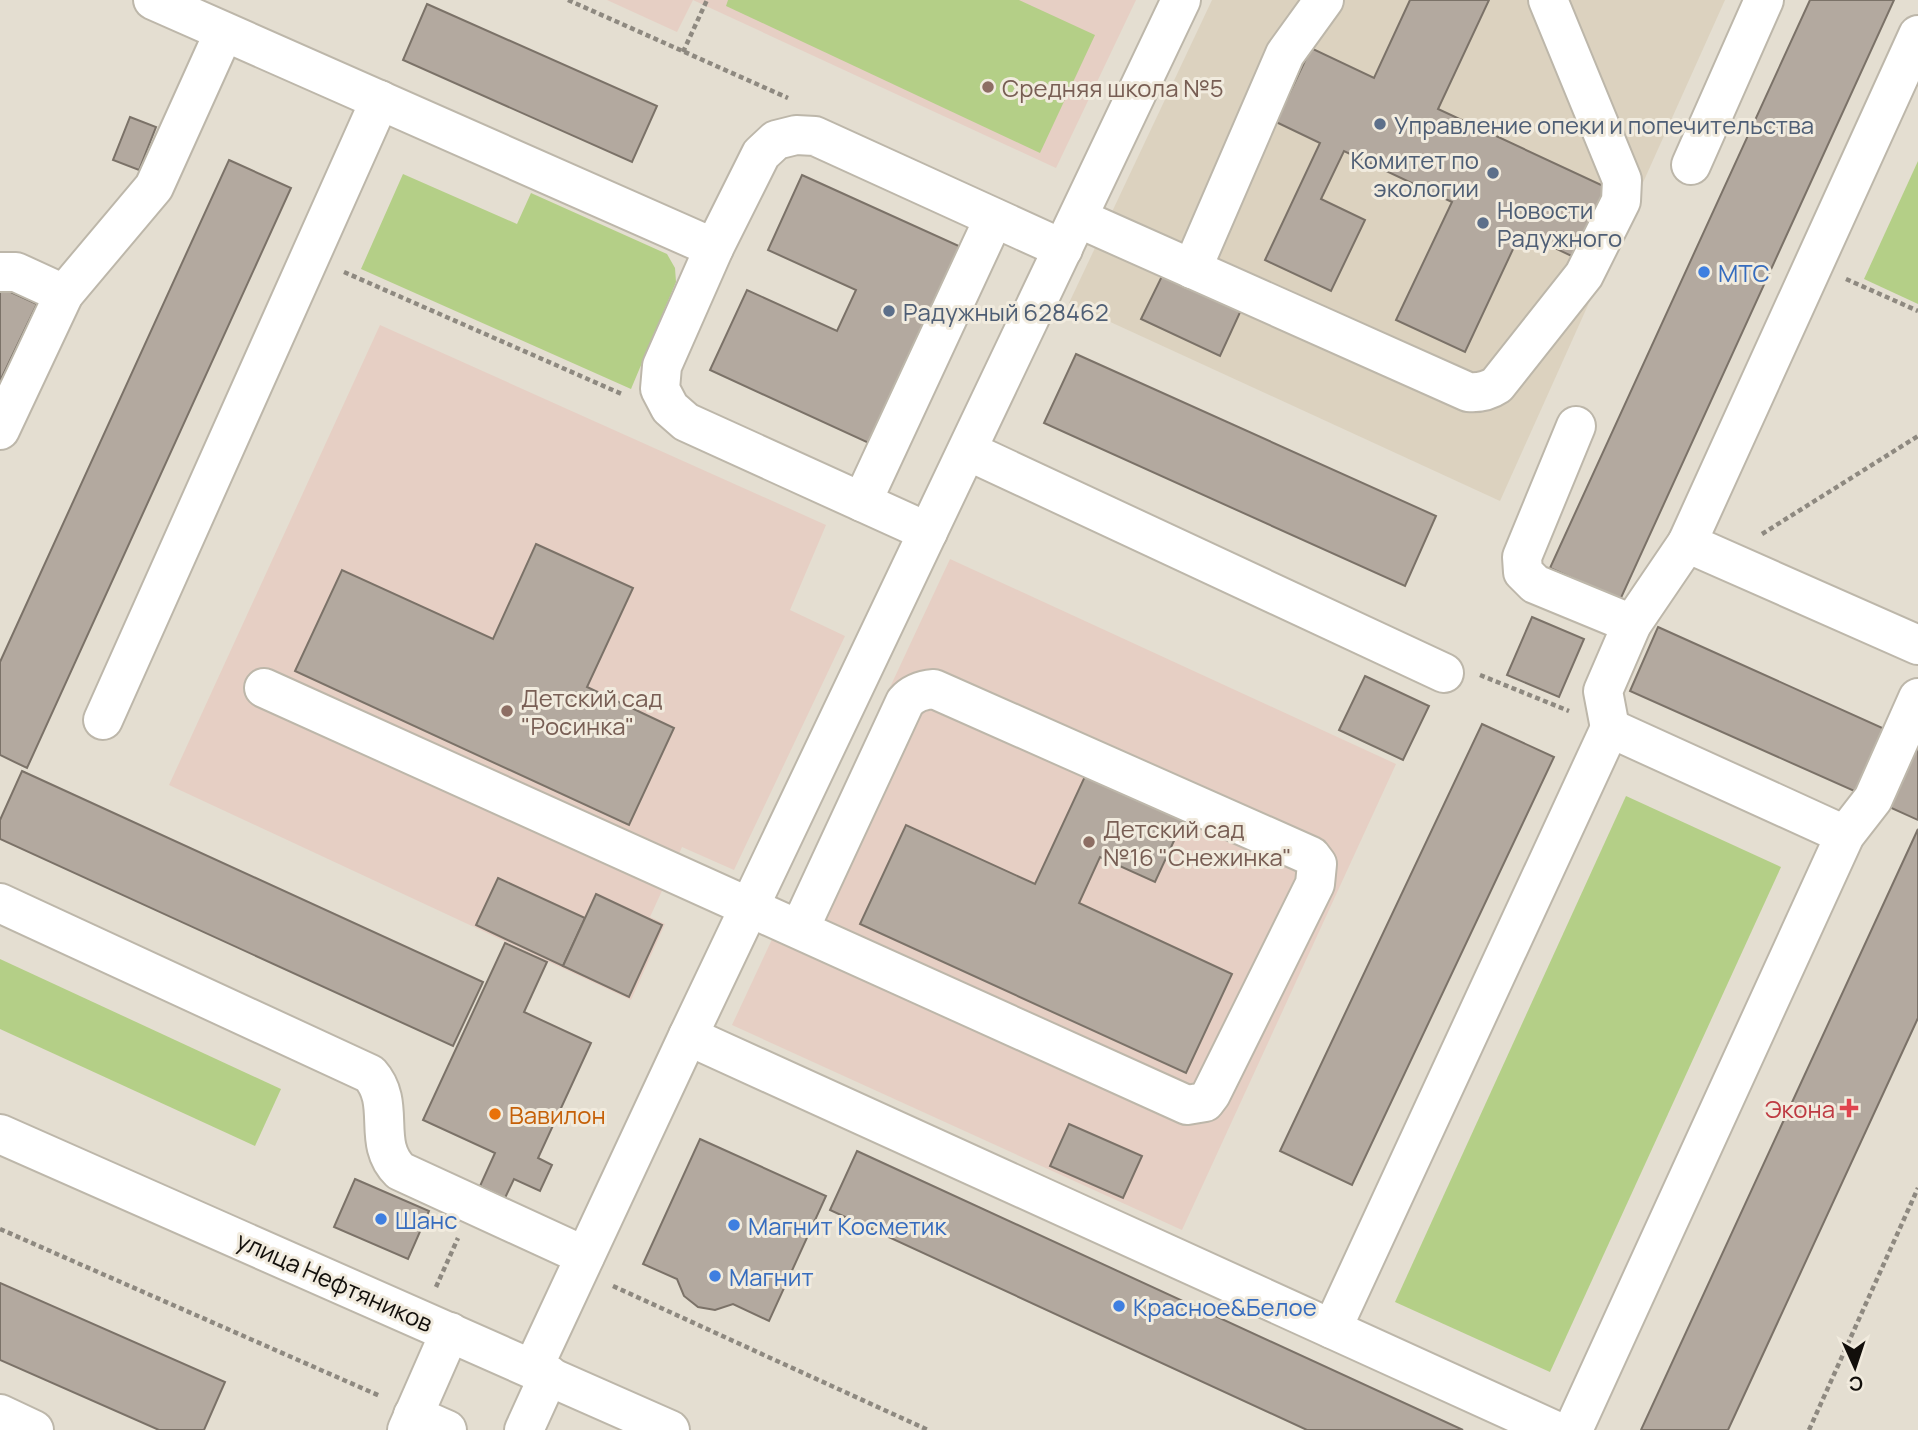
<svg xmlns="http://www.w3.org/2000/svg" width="1918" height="1430" font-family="Manrope,sans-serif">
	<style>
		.built { fill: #dcd2bf }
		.education { fill: #e6cfc4 }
		.green { fill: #b4cf87 }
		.building { fill: #b3a99f; stroke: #7b7268; stroke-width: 2 }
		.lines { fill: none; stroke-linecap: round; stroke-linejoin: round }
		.minor-casing { stroke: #bdb7aa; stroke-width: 42 }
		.path { stroke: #8e8980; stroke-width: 4.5; stroke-dasharray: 5 3.5; stroke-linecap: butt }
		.minor { stroke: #fff; stroke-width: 38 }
		.education-dot { fill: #8d6e63; stroke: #f1ebde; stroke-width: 2.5 }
		.service-dot { fill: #5c6f8a; stroke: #f1ebde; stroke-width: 2.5 }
		.shop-dot { fill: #3f7fe0; stroke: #f1ebde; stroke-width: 2.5 }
		.health-dot { fill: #e0444e; stroke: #f1ebde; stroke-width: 2.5 }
		.food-dot { fill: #e8710a; stroke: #f1ebde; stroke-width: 2.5 }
		.labels { text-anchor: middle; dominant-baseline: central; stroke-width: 6; stroke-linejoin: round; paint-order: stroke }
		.education-label { font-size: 24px; fill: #785e54; stroke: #f1ebde; text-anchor: start }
		.service-label { font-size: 24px; fill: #4e5e75; stroke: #f1ebde; text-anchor: start }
		.shop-label { font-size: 24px; fill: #366cbe; stroke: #f1ebde; text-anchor: start }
		.health-label { font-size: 24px; fill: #be3a42; stroke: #f1ebde; text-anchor: end }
		.food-label { font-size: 24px; fill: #c56008; stroke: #f1ebde; text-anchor: start }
		.street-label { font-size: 24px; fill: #120f0b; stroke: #f1ebde }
	</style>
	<rect width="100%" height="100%" fill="#e4ded1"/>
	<polygon class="built" points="1212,0 1725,0 1500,501 1069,303"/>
	<g class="education">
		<polygon points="607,0 1136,0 1056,168 693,0 677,32"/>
		<polygon points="380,325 826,525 790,610 845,636 734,870 682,847 650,917 665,924 631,1000 169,785"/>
		<polygon points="950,559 1396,764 1182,1230 732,1025"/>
	</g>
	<g class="green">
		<polygon points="728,0 1019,0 1095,35 1040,153 726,6"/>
		<polygon points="1918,161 1918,304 1864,279"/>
		<polygon points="403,174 517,224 531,193 667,254 675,268 676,282 631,389 361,269"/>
		<polygon points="1626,796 1781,867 1550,1372 1395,1302"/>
		<polygon points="0,959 281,1089 255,1146 0,1029"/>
	</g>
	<g class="building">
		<polygon points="1410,0 1489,0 1438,109 1612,190 1580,260 1521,232 1465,352 1396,320 1452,202 1344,151 1321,199 1365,220 1331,291 1265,260 1320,143 1276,122 1311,48 1374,78"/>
		<polygon points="1810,0 1894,0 1620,600 1550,568"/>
		<polygon points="427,4 657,106 632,162 403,60"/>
		<polygon points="130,117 156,127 139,170 113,160"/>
		<polygon points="229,160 291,188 27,768 0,755 0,662"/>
		<polygon points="802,175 961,247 871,444 710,370 747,290 837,331 856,290 768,250"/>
		<polygon points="1164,272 1242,308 1220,356 1141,319"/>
		<polygon points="2,288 37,304 0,381 0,292"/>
		<polygon points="1076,354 1436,516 1405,586 1044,423"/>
		<polygon points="536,544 633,588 587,687 674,728 629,825 295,671 342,570 493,639"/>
		<polygon points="1532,617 1584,639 1559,697 1507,675"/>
		<polygon points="1658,627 1889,731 1861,794 1630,691"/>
		<polygon points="1365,676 1429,706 1403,760 1339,730"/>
		<polygon points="1482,724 1554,757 1352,1185 1280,1151"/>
		<polygon points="1918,738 1918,820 1887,806"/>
		<polygon points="22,771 483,982 453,1046 0,839 0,820"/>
		<polygon points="1087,772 1185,817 1155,882 1100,857 1079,903 1232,974 1186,1073 860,924 906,825 1035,884"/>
		<polygon points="1918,829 1918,1018 1728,1430 1641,1430"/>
		<polygon points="498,878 585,918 563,966 476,925"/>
		<polygon points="596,894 662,925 629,997 563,966"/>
		<polygon points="505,943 547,962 524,1012 591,1043 538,1158 552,1165 540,1191 514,1179 505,1198 480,1186 495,1153 423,1120"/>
		<polygon points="1069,1124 1142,1156 1123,1198 1050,1166"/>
		<polygon points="700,1139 826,1196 769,1321 733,1304 715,1310 698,1307 684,1296 677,1279 643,1264"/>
		<polygon points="857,1151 1463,1430 1307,1430 830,1210"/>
		<polygon points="355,1179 429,1211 408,1259 334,1227"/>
		<polygon points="0,1283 225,1382 204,1430 159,1430 0,1360"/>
	</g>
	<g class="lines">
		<g class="minor-casing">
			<g id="minor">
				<polyline points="153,0 714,248"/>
				<polyline points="1691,165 1764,0"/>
				<path d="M1078,218L1468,392C1479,393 1488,391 1497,385L1584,275L1621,201L1622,180L1548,0"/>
				<polyline points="1192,269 1285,54 1324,0"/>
				<polyline points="0,272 16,272 64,294"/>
				<polyline points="1576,426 1522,557 1523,572 1535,584 1632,624"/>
				<polyline points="0,430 64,294 154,187 224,32"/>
				<polyline points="968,451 1444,673"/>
				<polyline points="862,502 994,218"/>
				<polyline points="928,532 686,422 670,408 660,389 662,366 714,248 761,154 776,140 796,135 815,136 1063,249"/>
				<polyline points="1687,543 1918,35"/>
				<path d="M264,688L1187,1105L1205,1102L1211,1094L1315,884L1317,864L1311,856L934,689C922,690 913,693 905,702L800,928"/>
				<polyline points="103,720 380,100"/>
				<polyline points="1610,728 1603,691 1632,624 1687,543 1918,645"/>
				<path d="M0,903L370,1074C397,1104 371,1143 400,1171L585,1256"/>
				<polyline points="688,1036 1554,1430"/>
				<polyline points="0,1134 670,1430"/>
				<polyline points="1332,1329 1610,728 1845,835"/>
				<polyline points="533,1368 688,1036 1181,0"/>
				<polyline points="0,1414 34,1430"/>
				<polyline points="413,1415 447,1430"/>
				<polyline points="407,1430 450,1332"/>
				<polyline points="524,1430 549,1375"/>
				<polyline points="1573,1430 1845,835 1873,799 1918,698"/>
			</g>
		</g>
		<g class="path">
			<polyline points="568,0 788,98"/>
			<polyline points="683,52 707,0"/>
			<polyline points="344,272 624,395"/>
			<polyline points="1846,279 1918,311"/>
			<polyline points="1762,534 1918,436"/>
			<polyline points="1480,675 1569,711"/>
			<polyline points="0,1229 380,1396"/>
			<polyline points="613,1286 928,1430"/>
			<polyline points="436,1287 458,1238"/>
			<polyline points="1809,1430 1918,1188"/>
		</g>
		<use href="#minor" class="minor"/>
	</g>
	<g class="education-dot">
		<circle cx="988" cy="87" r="7"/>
		<circle cx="507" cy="711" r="7"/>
		<circle cx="1089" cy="842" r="7"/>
	</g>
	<g class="service-dot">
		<circle cx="1380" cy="124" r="7"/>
		<circle cx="1493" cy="173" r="7"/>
		<circle cx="1483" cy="223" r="7"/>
		<circle cx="889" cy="311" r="7"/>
	</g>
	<g class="shop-dot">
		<circle cx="1704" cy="272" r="7"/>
		<circle cx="381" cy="1219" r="7"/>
		<circle cx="734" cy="1225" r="7"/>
		<circle cx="715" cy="1276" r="7"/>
		<circle cx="1119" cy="1306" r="7"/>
	</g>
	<path class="health-dot" d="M1845.5 1097.5h7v7h7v7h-7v7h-7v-7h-7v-7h7z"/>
	<circle class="food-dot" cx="495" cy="1114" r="7"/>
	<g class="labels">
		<g class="education-label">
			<text x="1002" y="87">Средняя школа №5</text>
			<text x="521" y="697">Детский сад<tspan x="521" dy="28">"Росинка"</tspan></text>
			<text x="1103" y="828">Детский сад<tspan x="1103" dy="28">№16 "Снежинка"</tspan></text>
		</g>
		<g class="service-label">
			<text x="1394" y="124">Управление опеки и попечительства</text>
			<text x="1479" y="159" text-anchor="end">Комитет по<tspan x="1479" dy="28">экологии</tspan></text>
			<text x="1497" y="209">Новости<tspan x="1497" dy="28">Радужного</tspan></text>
			<text x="903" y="311">Радужный 628462</text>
		</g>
		<g class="shop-label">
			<text x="1718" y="272">МТС</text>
			<text x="395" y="1219">Шанс</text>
			<text x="748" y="1225">Магнит Косметик</text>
			<text x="729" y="1276">Магнит</text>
			<text x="1133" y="1306">Красное&amp;Белое</text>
		</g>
		<g class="health-label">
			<text x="1835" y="1108">Экона</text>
		</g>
		<g class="food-label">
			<text x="509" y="1114">Вавилон</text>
		</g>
		<g class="street-label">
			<text transform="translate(335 1281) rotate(24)">улица Нефтяников</text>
		</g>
	</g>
	<g transform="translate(1855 1367) rotate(177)" stroke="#f1ebde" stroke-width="5" paint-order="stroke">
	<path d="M0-5L12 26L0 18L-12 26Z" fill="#120f0b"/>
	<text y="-10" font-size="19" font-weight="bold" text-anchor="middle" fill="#120f0b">С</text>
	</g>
</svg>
